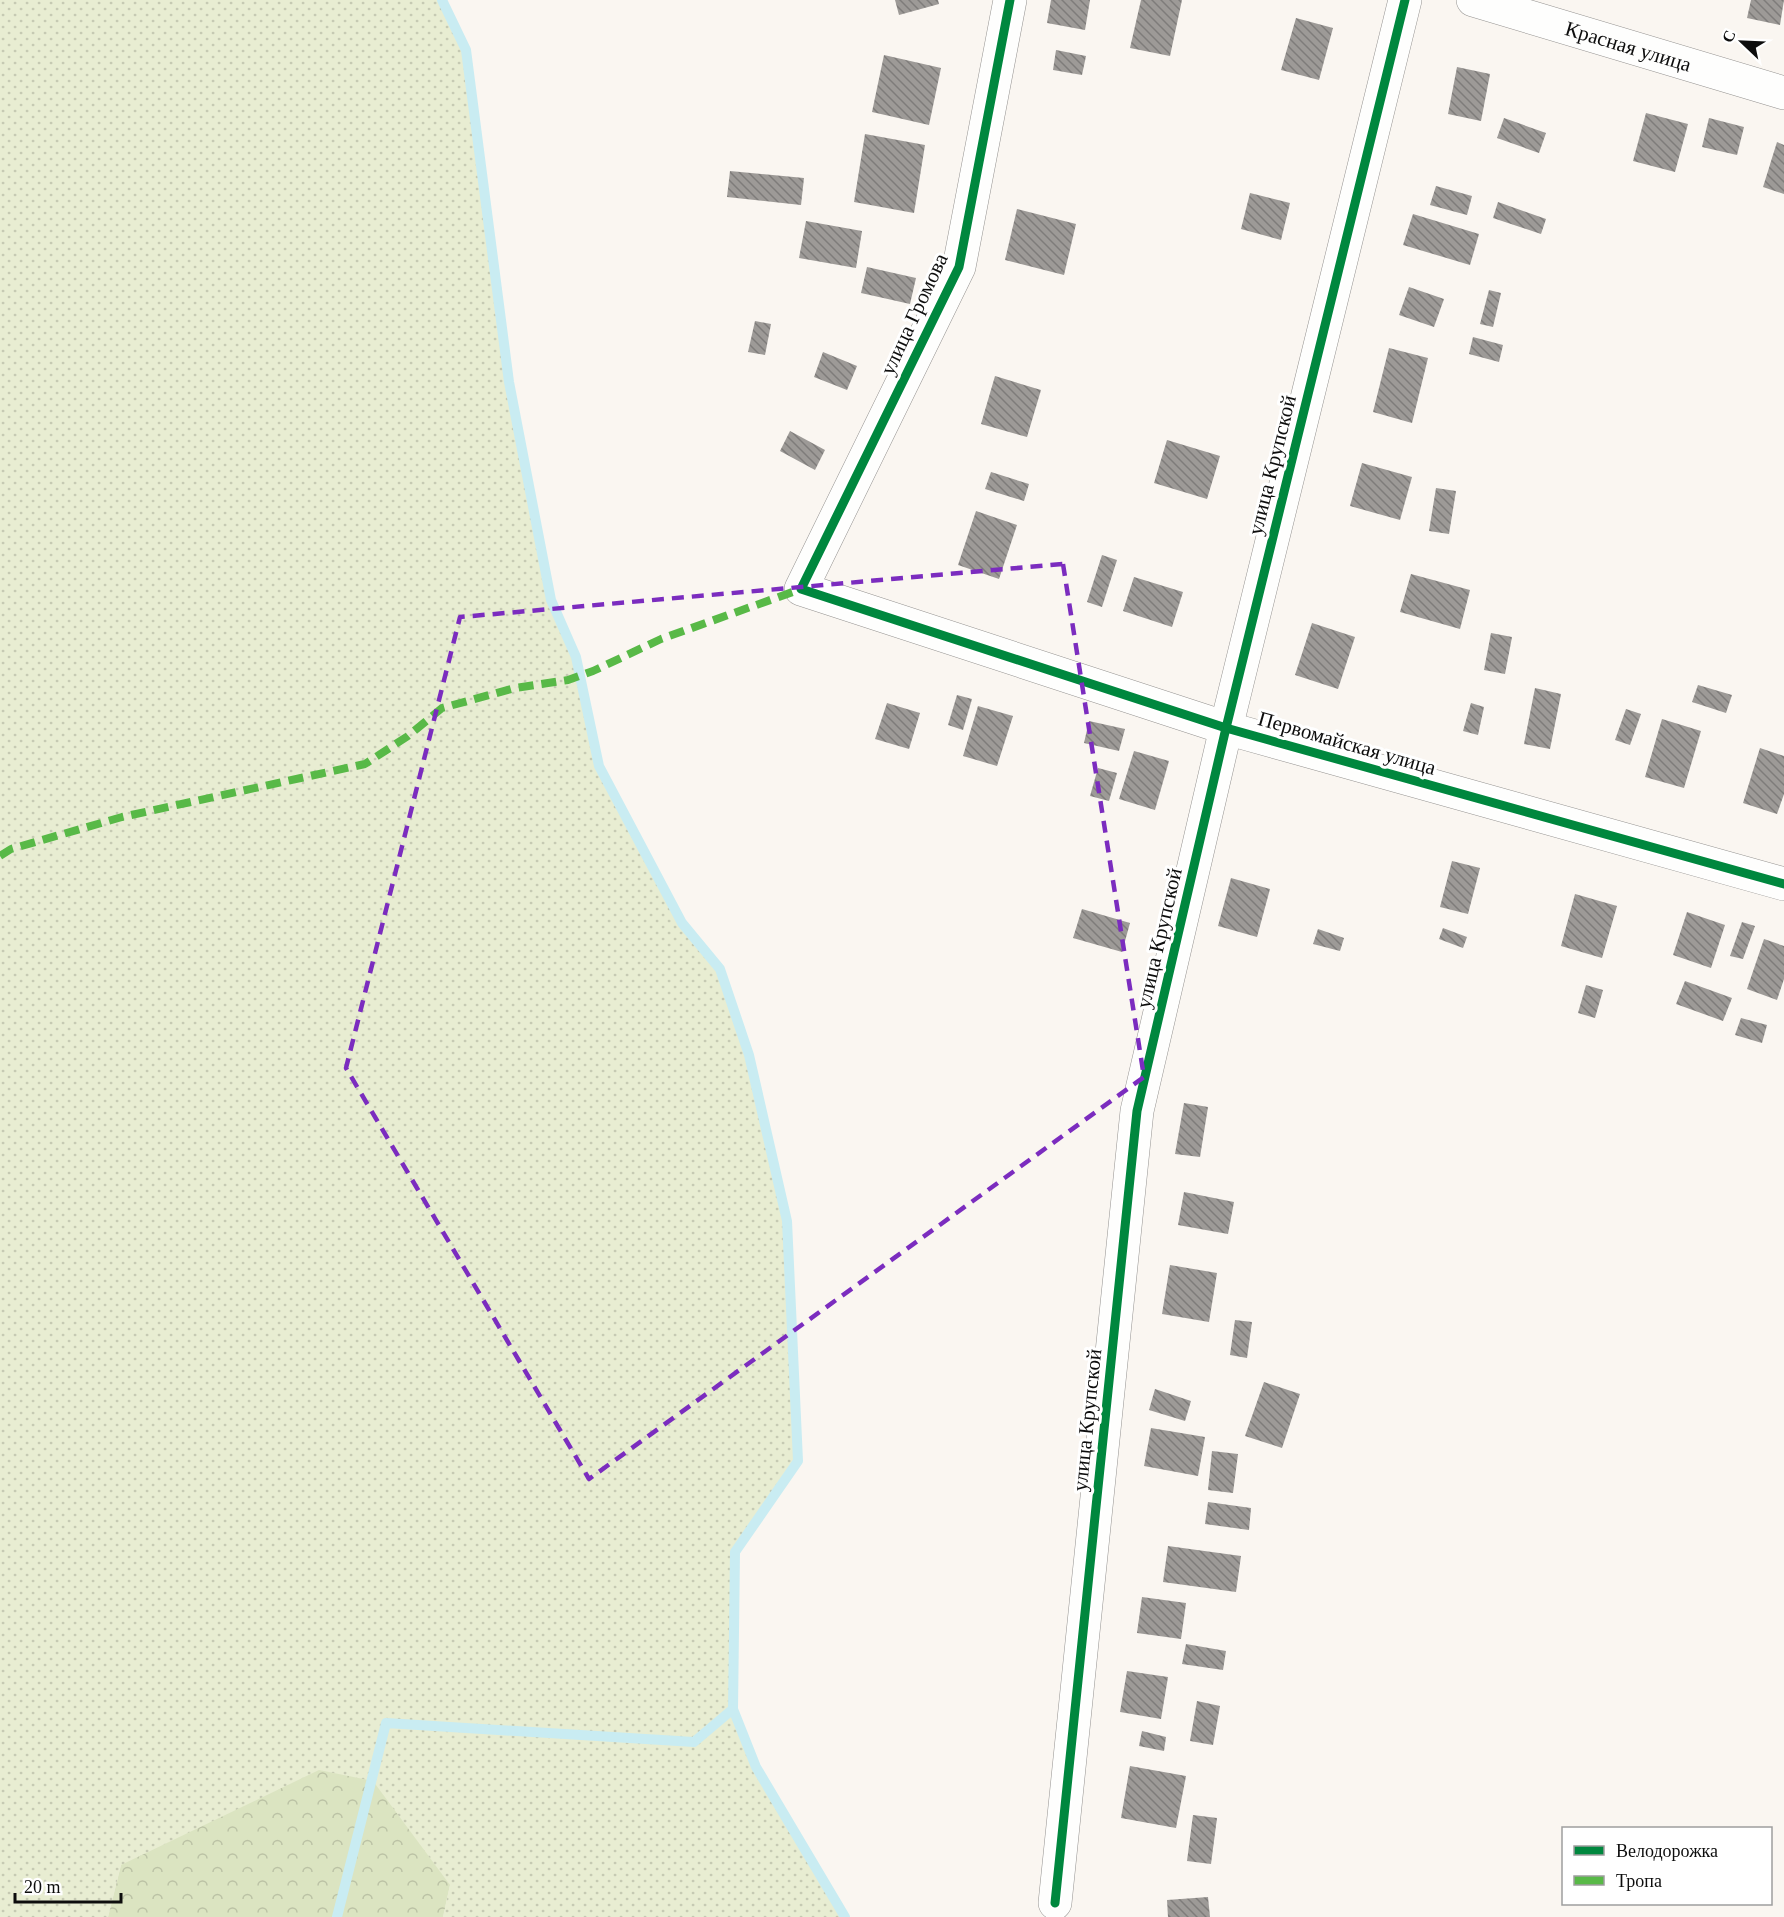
<svg xmlns="http://www.w3.org/2000/svg" width="1784" height="1917" font-family="Georgia,serif">
	<style>
		.grass { fill: url(#grass-dots) }
		.forest { fill: url(#forest-crowns) }
		.lines { fill: none; stroke-linecap: round; stroke-linejoin: round }
		.stream { stroke: #c9ecf2; stroke-width: 10 }
		.building { fill: url(#building-back-hatch) }
		.street-casing { stroke: #949290; stroke-width: 34 }
		.street { stroke: #fefefd; stroke-width: 33 }
		.quiet { stroke: #58b947; stroke-width: 8; stroke-dasharray: 15 8; stroke-linecap: butt }
		.cycleway-casing { stroke: #fff; stroke-width: 13 }
		.cycleway { stroke: #00873e; stroke-width: 9 }
		.marked { fill: none; stroke: #7b2cbf; stroke-width: 4.5; stroke-dasharray: 12 8; stroke-linejoin: round }
		.labels { text-anchor: middle; dominant-baseline: central; stroke-width: 6; stroke-linejoin: round; paint-order: stroke }
		.street-label { font-size: 21px; fill: #0d0d0d; stroke: #fff }
	</style>
	<defs>
		<pattern id="grass-dots" width="8" height="8" patternUnits="userSpaceOnUse" patternTransform="scale(1.5)"><rect width="8" height="8" fill="#e8edd2"/><path d="M2 2h.1M6 6h.1" fill="none" stroke="#c6cab3" stroke-width="1.8" stroke-linecap="round"/></pattern>
		<pattern id="forest-crowns" width="20" height="18" patternUnits="userSpaceOnUse" patternTransform="scale(1.5)"><rect width="20" height="18" fill="#dbe4c1"/><path d="M2 6a3 3 0 1 1 6 0M12 15a3 3 0 1 1 6 0" fill="none" stroke="#bbc2a5"/></pattern>
		<pattern id="building-back-hatch" width="6" height="6" patternUnits="userSpaceOnUse" patternTransform="scale(1.5)"><rect width="6" height="6" fill="#9d9a97"/><path d="M-1 5l2 2M0 0l6 6M5-1l2 2" fill="none" stroke="#7e7c7a"/></pattern>
	</defs>
	<rect width="100%" height="100%" fill="#faf6f1"/>
	<polygon class="grass" points="0,0 442,0 466,50 509,382 551,600 576,657 599,766 682,923 720,969 749,1055 787,1221 798,1461 735,1552 733,1709 756,1767 845,1917 443,1917 450,1885 121,1865 108,1917 0,1917"/>
	<polygon class="forest" points="319,1770 373,1781 450,1885 443,1917 108,1917 121,1865"/>
	<g class="lines">
		<g class="stream">
			<polyline points="442,0 466,50 509,382 551,600 576,657 599,766 682,923 720,969 749,1055 787,1221 798,1461 735,1552 733,1709 756,1767 845,1917"/>
			<polyline points="337,1917 386,1723 694,1742 733,1709"/>
		</g>
	</g>
	<g class="building">
		<polygon points="895,0 938,0 939,4 899,15"/>
		<polygon points="1051,0 1090,0 1085,30 1047,23"/>
		<polygon points="1141,0 1182,0 1170,56 1130,48"/>
		<polygon points="1751,0 1784,0 1780,25 1747,18"/>
		<polygon points="1296,18 1333,28 1319,80 1281,70"/>
		<polygon points="1056,50 1086,56 1082,75 1053,70"/>
		<polygon points="884,55 941,68 929,125 872,112"/>
		<polygon points="1457,67 1490,74 1481,121 1448,114"/>
		<polygon points="1646,113 1688,124 1675,172 1633,161"/>
		<polygon points="1504,118 1546,133 1539,153 1497,138"/>
		<polygon points="1709,118 1744,127 1737,155 1702,147"/>
		<polygon points="865,134 925,145 914,213 854,202"/>
		<polygon points="1777,142 1784,145 1784,194 1763,187"/>
		<polygon points="730,171 804,178 801,205 727,197"/>
		<polygon points="1436,186 1472,196 1467,215 1430,205"/>
		<polygon points="1250,193 1290,203 1281,240 1241,229"/>
		<polygon points="1498,202 1546,219 1541,234 1493,218"/>
		<polygon points="1017,209 1076,224 1064,275 1005,260"/>
		<polygon points="1413,214 1479,234 1470,265 1403,245"/>
		<polygon points="806,221 862,231 856,268 799,258"/>
		<polygon points="867,267 916,278 910,304 861,293"/>
		<polygon points="1409,287 1444,299 1434,327 1399,315"/>
		<polygon points="1489,290 1501,293 1493,327 1480,324"/>
		<polygon points="755,321 771,324 765,355 748,352"/>
		<polygon points="1473,337 1503,345 1499,362 1469,354"/>
		<polygon points="1389,348 1428,358 1412,423 1373,412"/>
		<polygon points="823,352 857,366 847,390 814,377"/>
		<polygon points="995,376 1041,390 1027,437 981,424"/>
		<polygon points="790,431 825,450 815,470 780,451"/>
		<polygon points="1167,440 1220,456 1207,499 1154,483"/>
		<polygon points="1362,463 1412,477 1400,520 1350,506"/>
		<polygon points="991,472 1029,484 1024,501 985,489"/>
		<polygon points="1436,488 1456,491 1449,534 1429,531"/>
		<polygon points="976,511 1017,525 999,579 958,565"/>
		<polygon points="1102,555 1117,560 1102,607 1087,602"/>
		<polygon points="1411,574 1470,590 1460,629 1400,612"/>
		<polygon points="1134,577 1183,592 1172,627 1123,611"/>
		<polygon points="1312,623 1355,637 1338,689 1295,675"/>
		<polygon points="1491,633 1512,637 1505,674 1484,670"/>
		<polygon points="1698,685 1732,695 1726,713 1692,702"/>
		<polygon points="1535,688 1561,694 1550,749 1524,744"/>
		<polygon points="957,695 972,699 963,730 948,725"/>
		<polygon points="887,703 920,713 909,749 875,739"/>
		<polygon points="1471,703 1484,707 1478,735 1463,731"/>
		<polygon points="978,706 1013,716 997,766 963,756"/>
		<polygon points="1626,709 1641,714 1630,745 1615,740"/>
		<polygon points="1662,719 1701,731 1684,788 1645,777"/>
		<polygon points="1089,721 1125,729 1119,751 1084,743"/>
		<polygon points="1760,748 1784,756 1784,794 1777,814 1743,803"/>
		<polygon points="1134,751 1169,761 1155,810 1119,799"/>
		<polygon points="1098,768 1117,773 1109,801 1090,796"/>
		<polygon points="1452,861 1480,868 1468,914 1440,907"/>
		<polygon points="1231,878 1270,889 1257,937 1218,926"/>
		<polygon points="1575,894 1617,906 1602,958 1561,946"/>
		<polygon points="1082,909 1130,923 1122,952 1073,938"/>
		<polygon points="1687,912 1725,925 1711,968 1673,955"/>
		<polygon points="1742,922 1755,926 1743,959 1730,956"/>
		<polygon points="1443,928 1467,937 1463,948 1439,939"/>
		<polygon points="1318,929 1344,938 1340,951 1313,944"/>
		<polygon points="1764,939 1784,946 1784,979 1777,1000 1747,989"/>
		<polygon points="1685,981 1732,998 1723,1021 1676,1004"/>
		<polygon points="1586,985 1603,990 1595,1018 1578,1013"/>
		<polygon points="1741,1018 1767,1025 1762,1043 1735,1035"/>
		<polygon points="1184,1103 1208,1107 1200,1157 1175,1154"/>
		<polygon points="1184,1192 1234,1202 1228,1234 1178,1225"/>
		<polygon points="1170,1265 1217,1273 1209,1322 1162,1314"/>
		<polygon points="1235,1320 1252,1322 1247,1358 1230,1355"/>
		<polygon points="1264,1382 1300,1394 1282,1448 1245,1436"/>
		<polygon points="1155,1389 1191,1401 1185,1421 1149,1410"/>
		<polygon points="1151,1428 1205,1437 1198,1476 1144,1466"/>
		<polygon points="1212,1451 1238,1454 1233,1493 1208,1490"/>
		<polygon points="1208,1502 1251,1508 1249,1530 1205,1524"/>
		<polygon points="1168,1546 1241,1556 1236,1592 1163,1582"/>
		<polygon points="1142,1597 1186,1603 1181,1639 1137,1633"/>
		<polygon points="1186,1644 1226,1651 1223,1670 1182,1664"/>
		<polygon points="1127,1671 1168,1677 1161,1719 1120,1712"/>
		<polygon points="1197,1701 1220,1706 1213,1745 1190,1741"/>
		<polygon points="1142,1731 1166,1737 1164,1751 1139,1746"/>
		<polygon points="1130,1766 1186,1776 1176,1828 1121,1818"/>
		<polygon points="1193,1815 1217,1818 1211,1864 1187,1861"/>
		<polygon points="1208,1897 1210,1917 1168,1917 1167,1900"/>
	</g>
	<g class="lines">
		<g class="street-casing">
			<g id="street">
				<polyline points="1010,0 959,267 801,589 1226,728 1784,884"/>
				<path id="s1" d="M1473,0L1784,93"/>
				<polyline points="1055,1903 1137,1111 1226,728 1405,0"/>
			</g>
		</g>
		<use href="#street" class="street"/>
		<polyline class="quiet" points="0,856 11,849 122,817 365,764 408,736 442,708 515,688 568,680 593,671 661,639 801,589"/>
		<g class="cycleway-casing">
			<g id="cycleway">
				<polyline points="1010,0 959,267 801,589 1226,728 1784,884"/>
				<polyline points="1055,1903 1137,1111 1226,728 1405,0"/>
			</g>
		</g>
		<use href="#cycleway" class="cycleway"/>
	</g>
	<path class="marked" d="M1063,564L1144,1077L589,1479L346,1068L460,617Z"/>
	<g class="labels">
		<g class="street-label">
			<text stroke="none"><textPath href="#s1" startOffset="162">Красная улица</textPath></text>
			<text transform="translate(914 314) rotate(-65)">улица Громова</text>
			<text transform="translate(1272 465) rotate(-76)">улица Крупской</text>
			<text transform="translate(1347 743) rotate(16)">Первомайская улица</text>
			<text transform="translate(1159 938) rotate(-77)">улица Крупской</text>
			<text transform="translate(1087 1420) rotate(-84)">улица Крупской</text>
		</g>
	</g>
	<rect x="1562" y="1827" width="210" height="78" fill="#ffffff" stroke="#9e9e9e" stroke-width="1.5"/>
	<rect x="1574" y="1846" width="30" height="9" fill="#00873e" stroke="#9e9e9e" stroke-width="1.5"/>
	<text x="1616" y="1857" font-size="18" fill="#0d0d0d">Велодорожка</text>
	<rect x="1574" y="1876" width="30" height="9" fill="#58b947" stroke="#9e9e9e" stroke-width="1.5"/>
	<text x="1616" y="1887" font-size="18" fill="#0d0d0d">Тропа</text>
	<g transform="translate(1742 42) rotate(293)" stroke="#ffffff" stroke-width="4.5" paint-order="stroke">
	<path d="M0-4.5L10 22L0 15L-10 22Z" fill="#0d0d0d"/>
	<text y="-9" font-size="16" font-weight="bold" text-anchor="middle" fill="#0d0d0d">С</text>
	</g>
	<path d="M15 1893v9h106v-9" fill="none" stroke="#0d0d0d" stroke-width="3"/>
	<text x="24" y="1893" font-size="18" fill="#0d0d0d" stroke="#ffffff" stroke-width="4.5" paint-order="stroke">20 m</text>
</svg>
